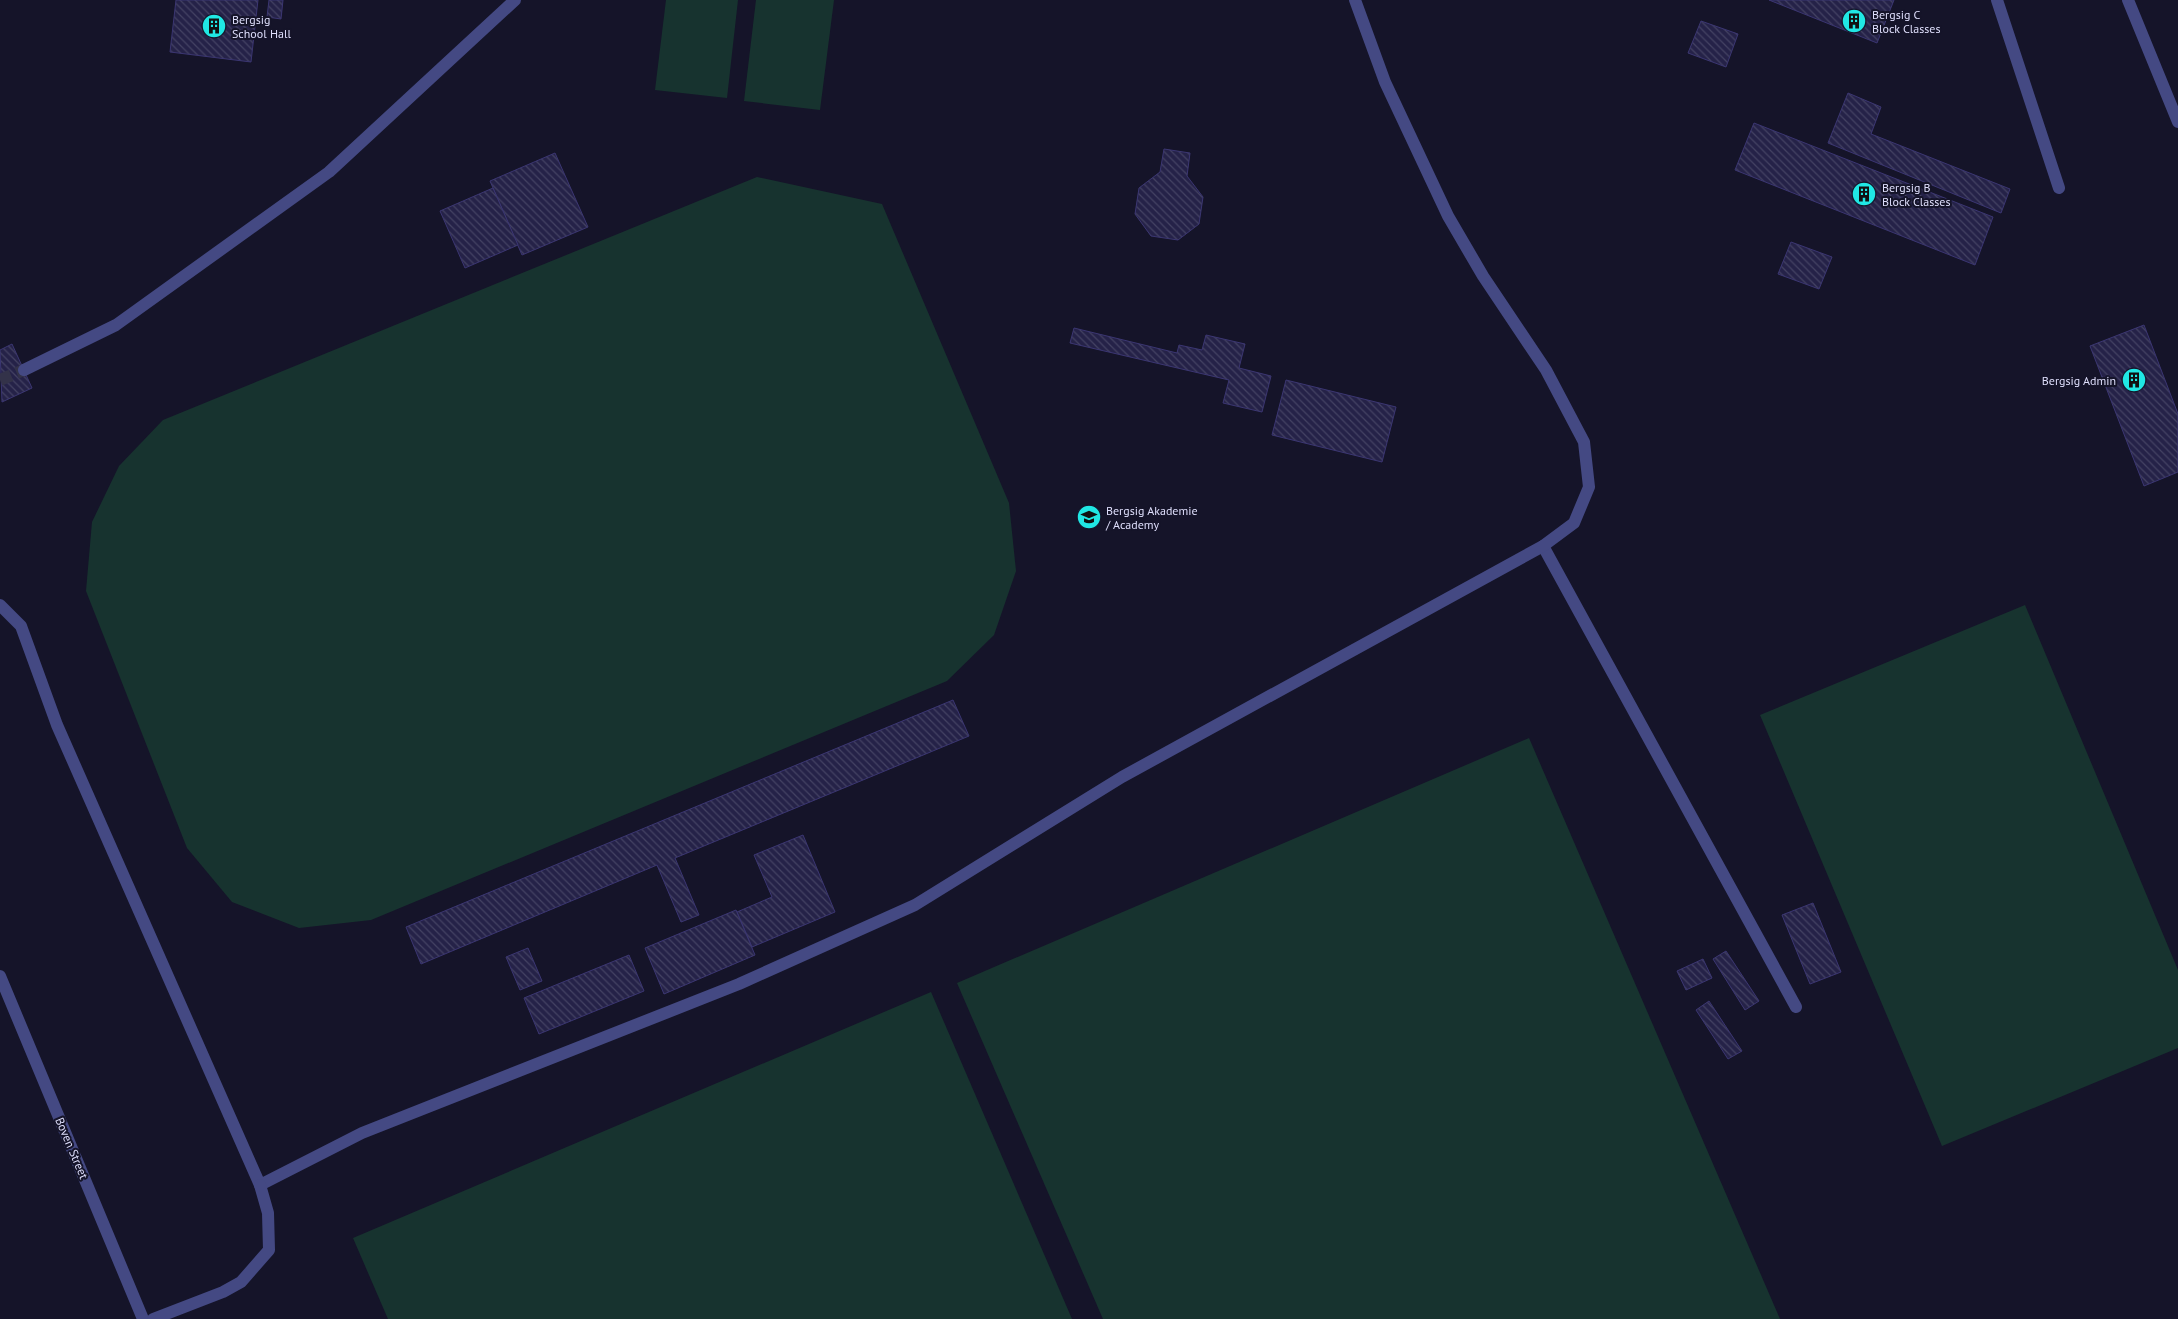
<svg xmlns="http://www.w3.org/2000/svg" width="2178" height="1319" font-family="'PT Sans',sans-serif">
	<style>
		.pitch { fill: #17332f }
		.building { fill: url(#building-back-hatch); stroke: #3b3672 }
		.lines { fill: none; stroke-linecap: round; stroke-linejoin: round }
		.minor-tunnel { stroke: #333249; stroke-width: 12; stroke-dasharray: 12 6; stroke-linecap: butt }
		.minor { stroke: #444983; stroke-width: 12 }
		.labels { text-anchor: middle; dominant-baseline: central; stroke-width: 4; stroke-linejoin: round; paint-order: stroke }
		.poi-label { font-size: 12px; fill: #dfdffc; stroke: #151429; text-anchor: start }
		.street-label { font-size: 12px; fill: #dfdffc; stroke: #151429 }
	</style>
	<defs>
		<pattern id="building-back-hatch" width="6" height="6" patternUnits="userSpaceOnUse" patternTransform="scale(1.25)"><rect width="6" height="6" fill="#252248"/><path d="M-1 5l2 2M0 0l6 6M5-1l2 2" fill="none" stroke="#444263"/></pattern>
	</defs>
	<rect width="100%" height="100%" fill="#151429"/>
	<g class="pitch">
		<polygon points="666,0 738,0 727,98 655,90"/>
		<polygon points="756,0 834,0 820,110 744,101"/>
		<polygon points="757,177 882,204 1009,503 1016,571 994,635 947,681 371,920 299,928 232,902 187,848 86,591 92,522 119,466 163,420"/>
		<polygon points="2025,605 2178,970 2178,1048 1942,1146 1760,715"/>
		<polygon points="1529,738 1780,1319 1103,1319 957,983"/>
		<polygon points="931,992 1072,1319 388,1319 353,1238"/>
	</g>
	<g class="building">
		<polygon points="176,0 258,0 251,62 170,52"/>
		<polygon points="269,0 283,0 281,19 267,17"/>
		<polygon points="1769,0 1894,0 1877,43"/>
		<polygon points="1701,21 1738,34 1726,67 1688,53"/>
		<polygon points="1848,93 1881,107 1871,134 2010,189 2001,213 1828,143"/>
		<polygon points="1754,123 1993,217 1975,265 1735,170"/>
		<polygon points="1164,149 1190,153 1187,176 1203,197 1199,224 1178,240 1151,236 1135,214 1139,188 1160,172"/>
		<polygon points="555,153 588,227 522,255 490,181"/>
		<polygon points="493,188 518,245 465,268 440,211"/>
		<polygon points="1791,242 1832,257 1819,289 1778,274"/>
		<polygon points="2144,325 2178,414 2178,472 2144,486 2090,346"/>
		<polygon points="1074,328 1177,353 1179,345 1202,350 1206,335 1245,344 1239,368 1271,376 1262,412 1223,403 1229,380 1070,343"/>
		<polygon points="12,344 32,388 2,402 0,350"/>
		<polygon points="1286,380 1396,407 1382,462 1272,435"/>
		<polygon points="953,700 969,736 675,858 699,915 681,922 657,865 421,964 406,927"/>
		<polygon points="803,835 835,912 752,947 737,912 772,897 754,855"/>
		<polygon points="1813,903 1841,972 1810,984 1782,915"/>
		<polygon points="736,910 755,955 664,994 645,948"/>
		<polygon points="528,948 542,981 520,990 506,957"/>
		<polygon points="1726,951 1759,1001 1745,1010 1713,959"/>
		<polygon points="629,955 644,991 539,1034 524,998"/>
		<polygon points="1703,959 1712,978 1686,990 1677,971"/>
		<polygon points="1709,1001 1742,1051 1728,1059 1696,1010"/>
	</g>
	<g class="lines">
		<polyline class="minor-tunnel" points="0,380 24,370"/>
		<g class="minor">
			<polyline points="1997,0 2059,188"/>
			<polyline points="2128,0 2178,122"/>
			<polyline points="24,370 116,325 329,172 515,0"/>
			<polyline points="1543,546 1796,1007"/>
			<polyline points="0,605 21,626 57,725 260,1185 362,1133 739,984 915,905 1122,777 1543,546 1574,523 1589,487 1584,442 1546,370 1483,276 1448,216 1385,82 1355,0"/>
			<polyline points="0,976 143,1319"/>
			<polyline points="153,1319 223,1292 241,1282 269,1250 268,1213 260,1185"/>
		</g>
	</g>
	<defs>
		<g id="building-disc" transform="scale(1.25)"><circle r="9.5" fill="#20e7e4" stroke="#151429"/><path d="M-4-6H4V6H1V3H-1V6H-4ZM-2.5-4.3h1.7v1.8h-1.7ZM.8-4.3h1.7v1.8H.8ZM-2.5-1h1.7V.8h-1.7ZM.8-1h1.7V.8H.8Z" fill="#111"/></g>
		<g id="school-disc" transform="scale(1.25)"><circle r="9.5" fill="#20e7e4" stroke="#151429"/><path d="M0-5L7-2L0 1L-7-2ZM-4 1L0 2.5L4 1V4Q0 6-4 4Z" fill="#111"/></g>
	</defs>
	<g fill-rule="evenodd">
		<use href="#building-disc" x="1854" y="21"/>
		<use href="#building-disc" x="214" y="26"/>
		<use href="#building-disc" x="1864" y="194"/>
		<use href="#building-disc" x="2134" y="380"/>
		<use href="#school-disc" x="1089" y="517"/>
	</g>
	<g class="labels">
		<g class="poi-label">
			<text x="1872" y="14">Bergsig C<tspan x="1872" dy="14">Block Classes</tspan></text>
			<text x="232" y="19">Bergsig<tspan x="232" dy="14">School Hall</tspan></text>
			<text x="1882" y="187">Bergsig B<tspan x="1882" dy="14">Block Classes</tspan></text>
			<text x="2116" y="380" text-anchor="end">Bergsig Admin</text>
			<text x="1106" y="510">Bergsig Akademie<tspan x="1106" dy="14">/ Academy</tspan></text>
		</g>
		<g class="street-label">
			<text transform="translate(72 1148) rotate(67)">Boven Street</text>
		</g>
	</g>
</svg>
